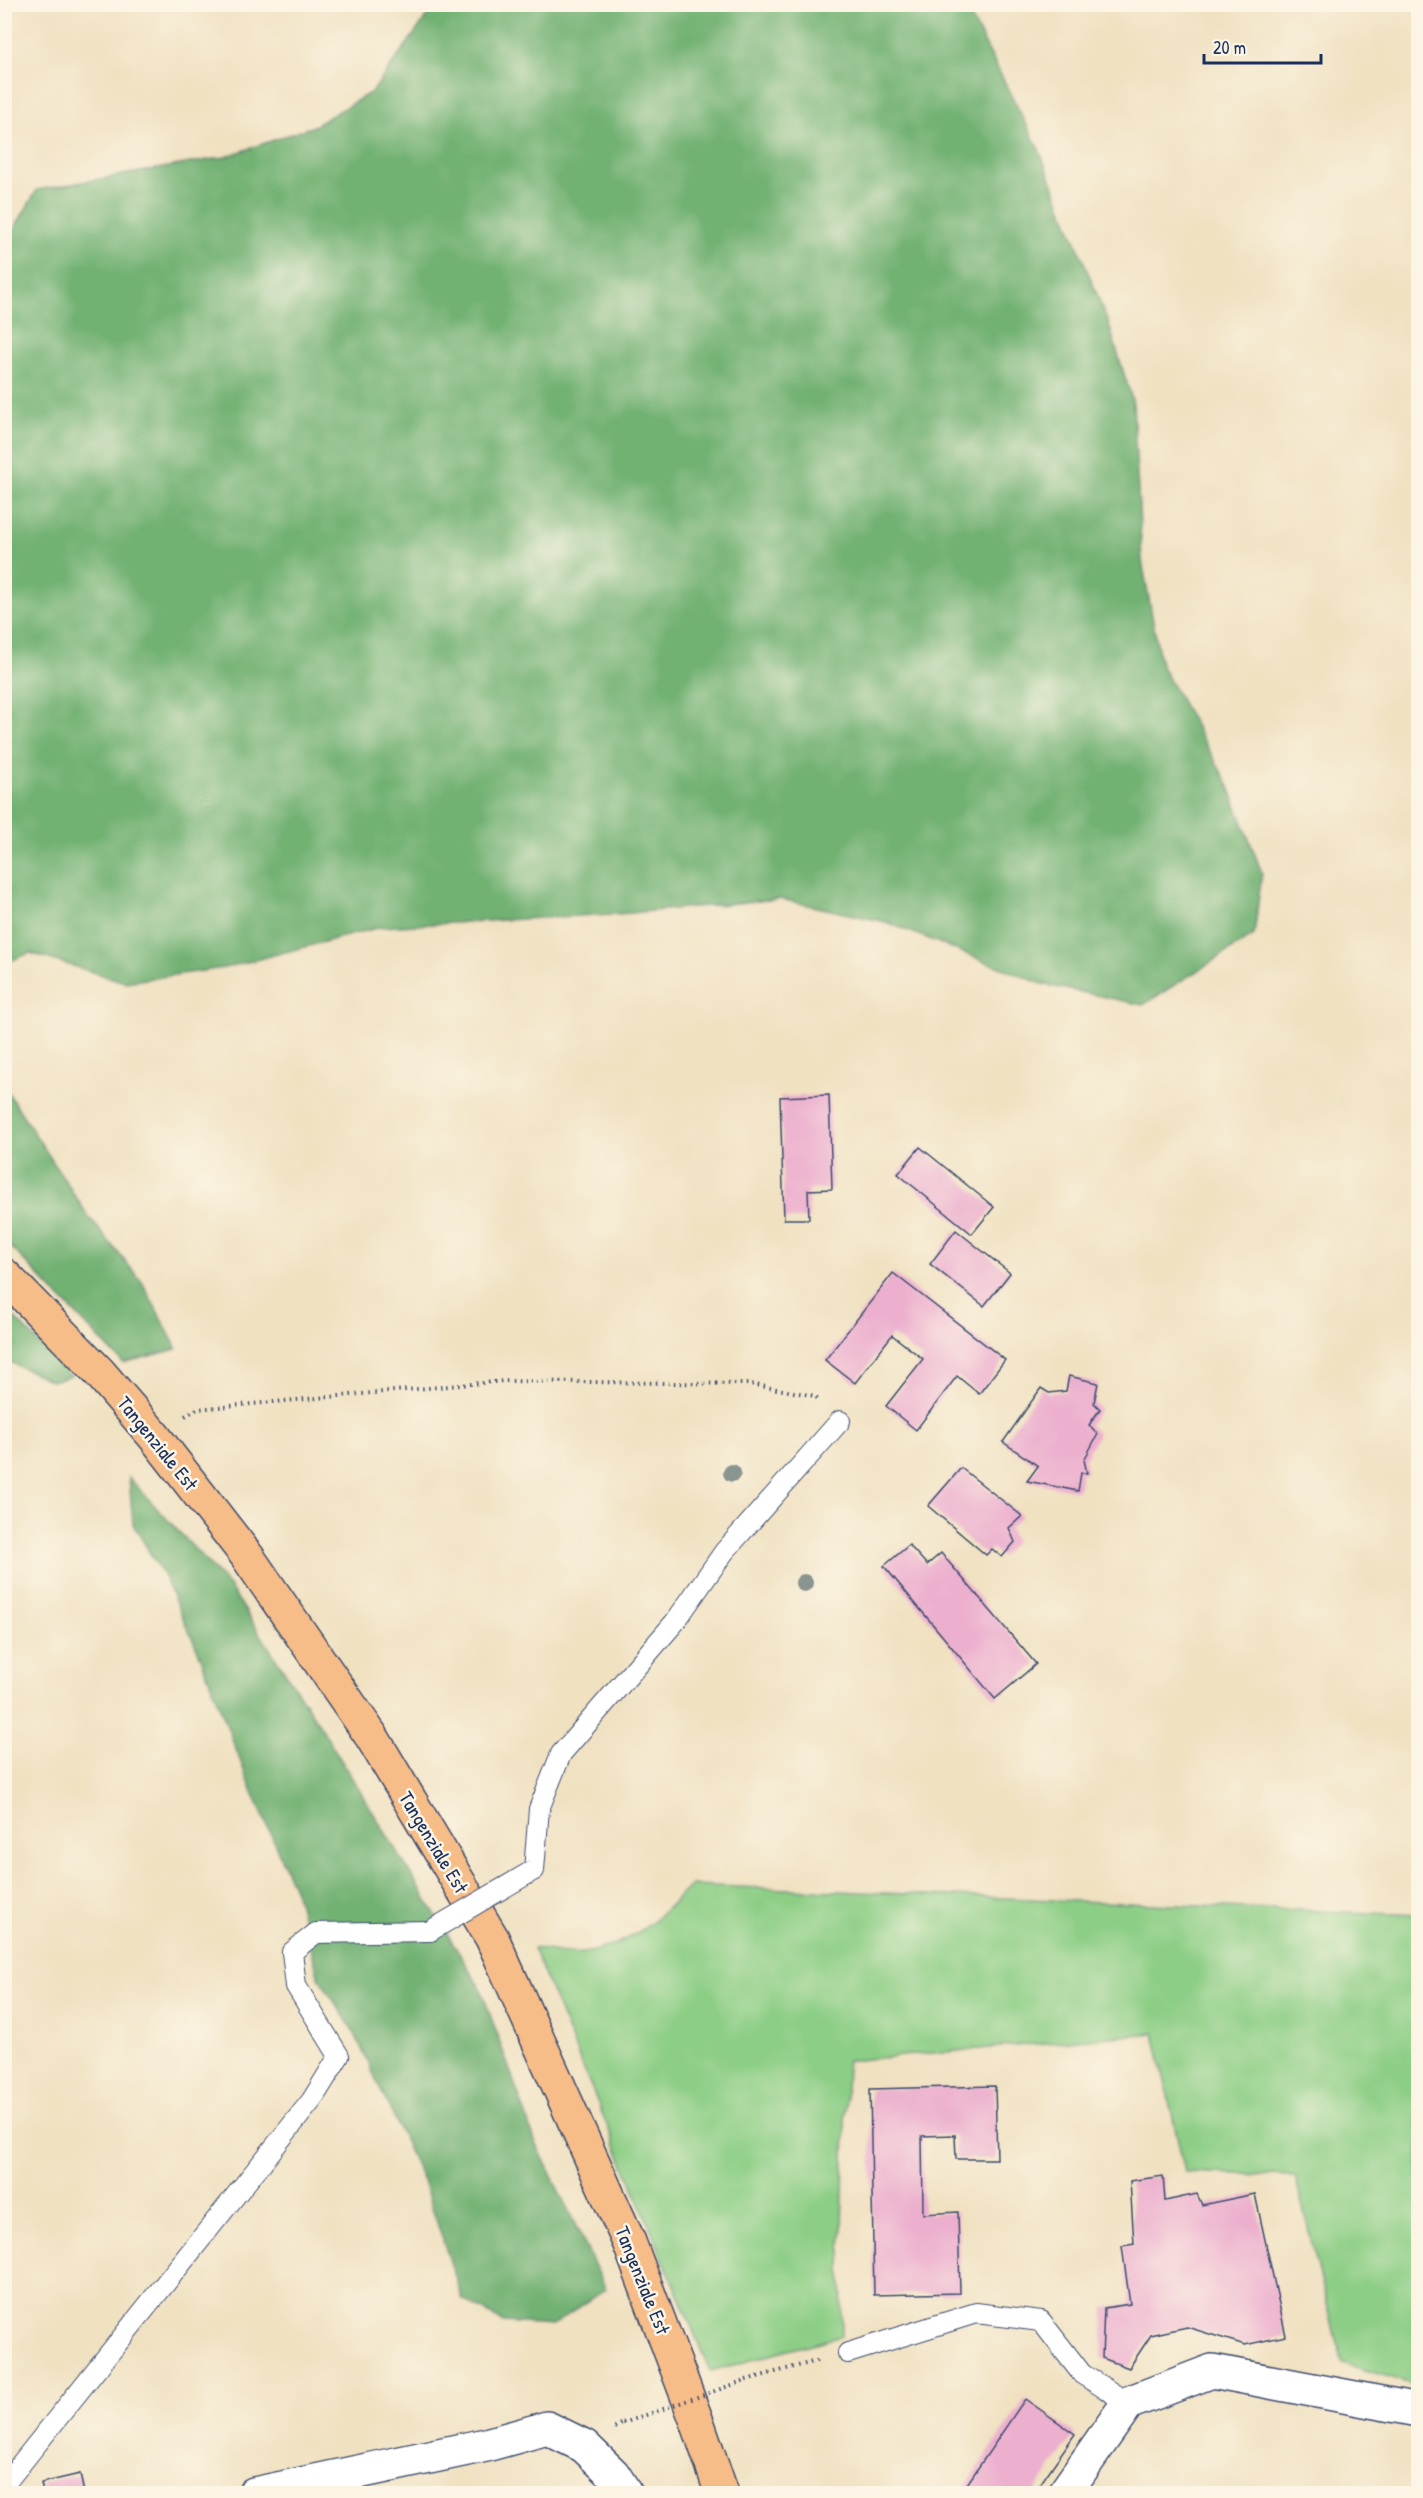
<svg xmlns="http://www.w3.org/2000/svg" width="1423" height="2498" font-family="'Patrick Hand',sans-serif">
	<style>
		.green { fill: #8cce85; stroke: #547e72; stroke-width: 1.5 }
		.forest { fill: #71b172; stroke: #467068; stroke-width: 1.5 }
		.building { fill: #ecafce }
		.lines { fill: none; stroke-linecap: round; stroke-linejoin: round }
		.lane-casing { stroke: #3b4a6d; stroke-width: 22 }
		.street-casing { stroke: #3b4a6d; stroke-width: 36 }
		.primary-casing { stroke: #3b4a6d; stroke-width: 36 }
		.path { stroke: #3b4a6d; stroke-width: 4; stroke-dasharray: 1.5 4.5; stroke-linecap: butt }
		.lane { stroke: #fff; stroke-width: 20 }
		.street { stroke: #fff; stroke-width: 33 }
		.primary { stroke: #f7bd88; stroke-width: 33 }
		.lane-bridge-casing { stroke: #3b4a6d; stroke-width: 22; stroke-linecap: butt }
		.path-bridge { stroke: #3b4a6d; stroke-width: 4; stroke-dasharray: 1.5 4.5; stroke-linecap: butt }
		.lane-bridge { stroke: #fff; stroke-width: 20 }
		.tree { fill: #8a9590 }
		.labels { text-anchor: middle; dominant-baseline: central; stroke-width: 5; stroke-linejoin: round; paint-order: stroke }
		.street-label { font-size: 20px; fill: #1b2f5e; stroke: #fcf5e5 }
	</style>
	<rect width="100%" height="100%" fill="#fcf5e5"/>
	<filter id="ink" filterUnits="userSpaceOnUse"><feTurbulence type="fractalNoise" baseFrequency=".0167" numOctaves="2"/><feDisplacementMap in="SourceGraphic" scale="12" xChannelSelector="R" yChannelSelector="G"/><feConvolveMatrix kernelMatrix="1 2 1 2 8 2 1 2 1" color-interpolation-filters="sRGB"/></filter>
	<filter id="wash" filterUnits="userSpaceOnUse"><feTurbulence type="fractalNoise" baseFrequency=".008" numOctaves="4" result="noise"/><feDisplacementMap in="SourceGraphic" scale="24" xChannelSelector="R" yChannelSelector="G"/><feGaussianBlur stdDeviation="1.35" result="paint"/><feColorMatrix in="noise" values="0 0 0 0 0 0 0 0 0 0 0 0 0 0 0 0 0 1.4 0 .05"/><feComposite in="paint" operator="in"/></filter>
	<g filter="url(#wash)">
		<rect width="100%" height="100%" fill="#f0e1c1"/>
		<path class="green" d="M691,1885L1418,1915V2386L1342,2363L1295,2176L1185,2172L1154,2033L847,2061L841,2257L842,2336L710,2371L533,1948C549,1950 569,1955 584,1953C635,1944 656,1920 691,1885Z"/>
		<g class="forest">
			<polygon points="432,5 965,5 1038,147 1108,322 1133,403 1142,561 1161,665 1228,784 1262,873 1254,935 1143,1005 1042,984 886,922 780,899 631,913 381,927 224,968 125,982 30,953 5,963 5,244 37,190 225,157 314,126 373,91 428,15"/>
			<polygon points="5,1088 88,1216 142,1282 177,1349 123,1363 5,1241"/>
			<polygon points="5,1308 71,1376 52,1381 5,1360"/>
			<polygon points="129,1478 229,1586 322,1729 481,1989 535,2141 606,2289 553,2325 504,2322 463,2300 423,2181 354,2032 319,1978 296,1894 245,1773 199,1653 164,1577 133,1524"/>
		</g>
		<g id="blocks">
			<g class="building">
				<polygon points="829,1095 832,1189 808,1190 809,1219 784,1219 780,1097"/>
				<polygon points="920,1147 994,1207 972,1234 898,1174"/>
				<polygon points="956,1230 1010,1273 984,1306 930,1264"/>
				<polygon points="893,1273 1005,1360 979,1394 957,1376 916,1430 886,1406 923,1359 892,1335 855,1383 825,1360"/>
				<polygon points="1069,1376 1098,1383 1094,1403 1100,1409 1089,1425 1098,1434 1084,1460 1087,1473 1081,1473 1078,1491 1027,1481 1038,1466 1003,1442 1041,1388 1049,1393 1066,1391"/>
				<polygon points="961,1468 1022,1516 1009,1528 1015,1542 1002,1557 992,1549 986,1555 928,1506"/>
				<polygon points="909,1545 927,1565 941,1553 1036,1664 995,1699 884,1566"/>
				<polygon points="995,2086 997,2159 956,2159 955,2135 922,2136 923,2214 958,2212 960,2293 874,2295 870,2089"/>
				<polygon points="1163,2176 1165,2201 1197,2194 1202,2205 1255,2194 1286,2336 1245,2345 1187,2327 1151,2335 1129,2368 1102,2358 1104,2308 1130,2304 1122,2246 1134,2244 1130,2181"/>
				<polygon points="1025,2399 1075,2434 1034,2493 961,2493"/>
				<polygon points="80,2474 84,2493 43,2493 41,2483"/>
			</g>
		</g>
	</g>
	<g filter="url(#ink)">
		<use href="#blocks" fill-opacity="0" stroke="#3b4a6d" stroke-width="1.5"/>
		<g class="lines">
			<g class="lane-casing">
				<g id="lane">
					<polyline points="534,1870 539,1809 561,1754 675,1622 724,1552 840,1421"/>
					<polyline points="848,2353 976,2313 1041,2321 1082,2374 1128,2403"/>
					<polyline points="4,2485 312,2100 339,2056 296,1986 292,1952 316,1933 430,1931"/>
				</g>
			</g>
			<g class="street-casing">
				<g id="street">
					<polyline points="254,2494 486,2445 547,2428 584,2446 613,2474 626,2494"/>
					<polyline points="1064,2494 1128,2403 1212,2371 1418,2410"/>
				</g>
			</g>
			<g class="primary-casing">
				<polyline id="primary" points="4,1275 99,1372 154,1436 247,1556 372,1737 492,1938 629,2242 699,2427 722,2494"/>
			</g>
			<g class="path">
				<polyline points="185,1416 197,1409 504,1381 750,1384 815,1396 819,1400"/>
				<polyline points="746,2380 820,2360"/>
				<polyline points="615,2428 623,2423"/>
			</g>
			<use href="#lane" class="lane"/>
			<use href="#street" class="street"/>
			<use href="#primary" class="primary"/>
			<g class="lane-bridge-casing">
				<polyline id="lane-bridge" points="430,1931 534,1870"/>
			</g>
			<polyline class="path-bridge" points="623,2423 746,2380"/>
			<use href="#lane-bridge" class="lane-bridge"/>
		</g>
		<g class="tree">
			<circle cx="732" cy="1473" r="9"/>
			<circle cx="804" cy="1583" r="9"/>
		</g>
	</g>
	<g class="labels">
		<g class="street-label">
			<text transform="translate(158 1443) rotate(51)">Tangenziale Est</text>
			<text transform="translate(434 1842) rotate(59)">Tangenziale Est</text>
			<text transform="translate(643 2280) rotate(68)">Tangenziale Est</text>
		</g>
	</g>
	<rect width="1423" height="2498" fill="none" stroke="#fcf5e5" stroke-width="24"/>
	<path d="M1204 54v9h117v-9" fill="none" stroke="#1b2f5e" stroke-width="3"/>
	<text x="1213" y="54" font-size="18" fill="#1b2f5e" stroke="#fcf5e5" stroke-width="4.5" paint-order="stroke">20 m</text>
</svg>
